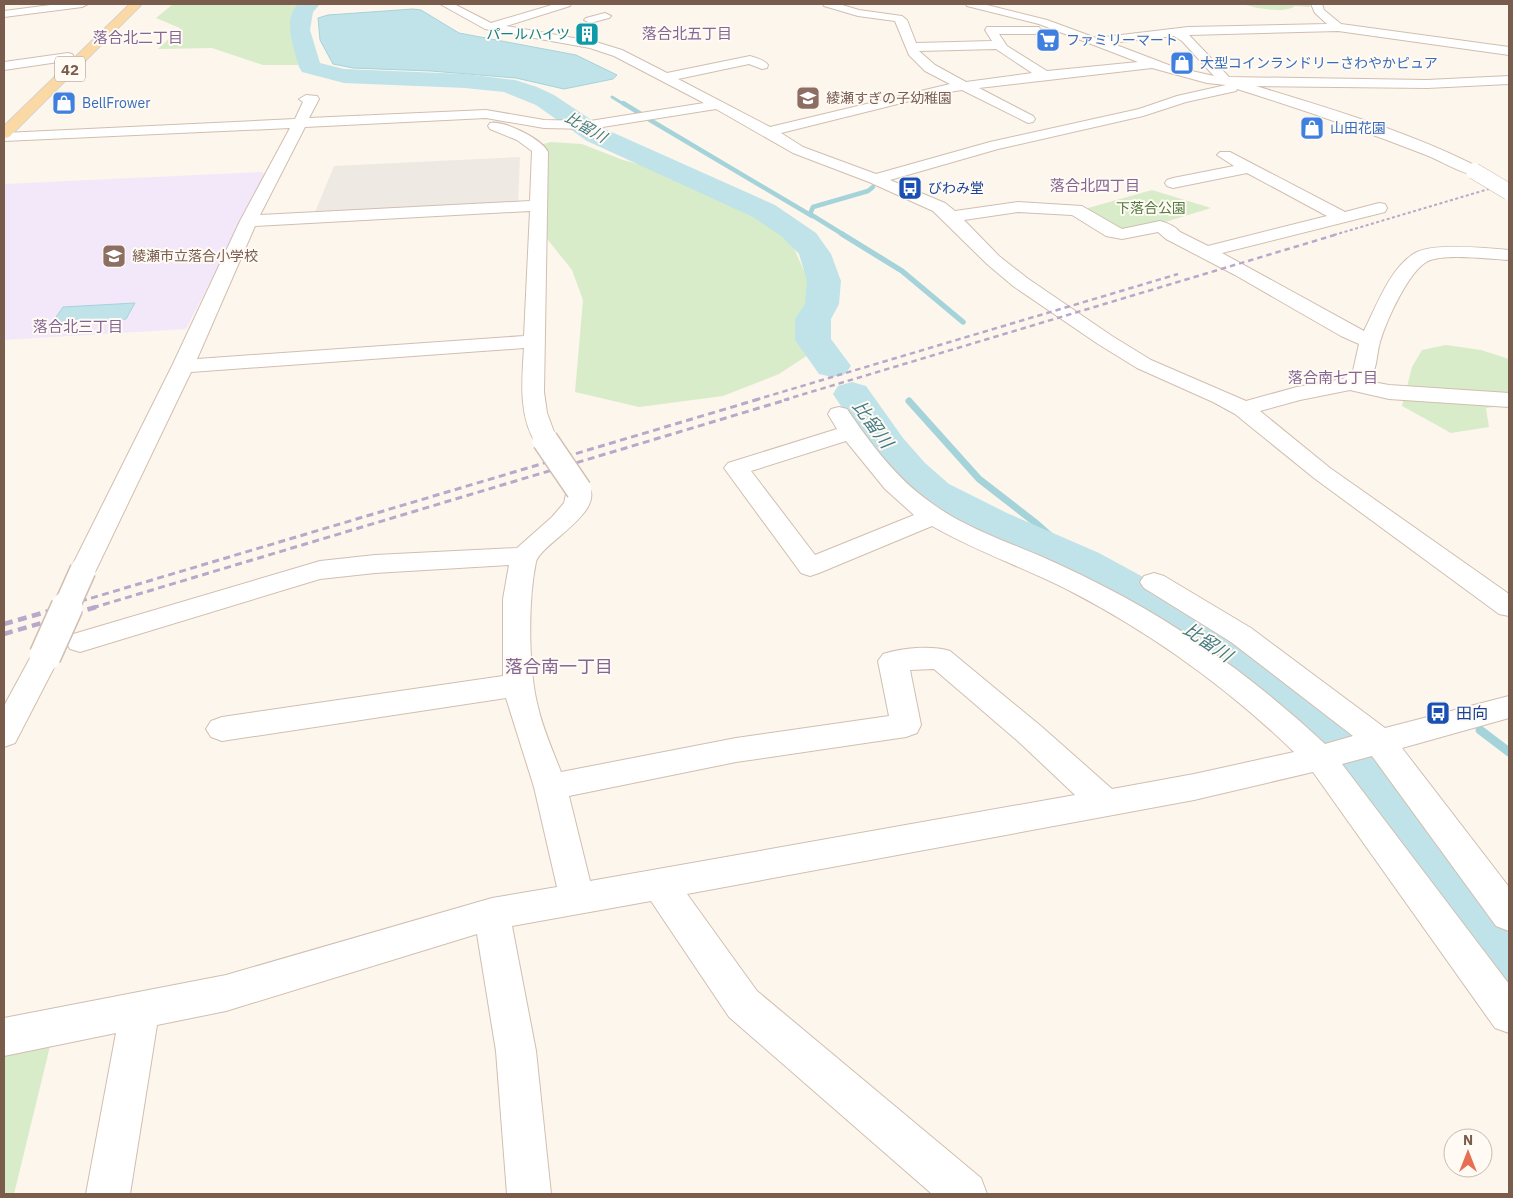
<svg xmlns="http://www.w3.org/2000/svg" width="1513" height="1198" font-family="'IBM Plex Sans','Noto Sans JP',sans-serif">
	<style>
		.industrial { fill: #efe9e4 }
		.education { fill: #f3e8fa }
		.green { fill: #d8ecc9 }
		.water { fill: #bfe3e8; stroke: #a5d3da }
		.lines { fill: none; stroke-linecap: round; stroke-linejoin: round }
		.stream-far4 { stroke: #a5d3da; stroke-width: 3 }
		.stream-far3 { stroke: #a5d3da; stroke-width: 4.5 }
		.stream-far2 { stroke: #a5d3da; stroke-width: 5.5 }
		.stream-far1 { stroke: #a5d3da; stroke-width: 7 }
		.stream { stroke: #a5d3da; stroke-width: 9 }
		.river { fill: #bfe3e8; fill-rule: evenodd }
		.minor-casing { stroke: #d1beb0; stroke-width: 2 }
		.major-casing { stroke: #dad1cd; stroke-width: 2 }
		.minor { fill: #fff; fill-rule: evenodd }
		.major { fill: #fbd9a5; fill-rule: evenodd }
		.rail-far3 { stroke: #b9a8c9; stroke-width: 2; stroke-dasharray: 3 2.5; stroke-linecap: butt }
		.rail-far2 { stroke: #b9a8c9; stroke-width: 2.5; stroke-dasharray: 5.5 4; stroke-linecap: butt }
		.rail-far1 { stroke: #b9a8c9; stroke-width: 3; stroke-dasharray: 7 4.5; stroke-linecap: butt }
		.rail { stroke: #b9a8c9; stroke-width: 4.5; stroke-dasharray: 9 5.5; stroke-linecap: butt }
		.minor-bridge-far2-casing { stroke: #d1beb0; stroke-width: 17; stroke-linecap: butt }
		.minor-bridge-far1-casing { stroke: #d1beb0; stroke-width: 28; stroke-linecap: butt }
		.minor-bridge-casing { stroke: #d1beb0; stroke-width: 34; stroke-linecap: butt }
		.minor-bridge-far2 { stroke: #fff; stroke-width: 16 }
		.minor-bridge-far1 { stroke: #fff; stroke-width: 25 }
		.minor-bridge { stroke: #fff; stroke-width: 31 }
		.labels { text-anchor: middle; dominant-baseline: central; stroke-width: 4; stroke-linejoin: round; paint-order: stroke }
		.far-culture-label { font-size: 14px; fill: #0d838f; stroke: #fffaf3; text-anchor: end }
		.far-shop-label { font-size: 14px; fill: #366cbe; stroke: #fffaf3; text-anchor: start }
		.far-education-label { font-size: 14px; fill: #785e54; stroke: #fffaf3; text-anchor: start }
		.far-transit-label { font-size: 14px; fill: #164399; stroke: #fffaf3; text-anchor: start }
		.far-park-label { font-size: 14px; fill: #537a41; stroke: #fffaf3 }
		.far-neighbourhood-label { font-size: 15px; fill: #846695; stroke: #fffaf3 }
		.shield { fill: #fffaf3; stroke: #a28b7f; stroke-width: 1 }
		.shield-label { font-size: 15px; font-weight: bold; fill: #7a5c4d }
		.far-water-label { font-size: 15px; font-style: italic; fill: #437c86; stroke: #fffaf3 }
		.transit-label { font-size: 16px; fill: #164399; stroke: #fffaf3; text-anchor: start }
		.water-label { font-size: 18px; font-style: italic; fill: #437c86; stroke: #fffaf3 }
		.neighbourhood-label { font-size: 18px; fill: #846695; stroke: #fffaf3 }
	</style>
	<rect width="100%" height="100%" fill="#fdf6ec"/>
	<polygon class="industrial" points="520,157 518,206 313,217 334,166"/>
	<polygon class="education" points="262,172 265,176 186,329 4,340 4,184"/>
	<g class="green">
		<polygon points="173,4 303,4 294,11 298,65 263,65 212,48 158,49 180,28 156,18"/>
		<path d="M1243,4H1311L1309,7L1295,6C1285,14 1254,8 1243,4Z"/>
		<polygon points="551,142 582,144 623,160 661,170 695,186 788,235 808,280 805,317 811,353 779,374 723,396 639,407 575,392 583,300 572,270 540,230 536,146"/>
		<polygon points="1152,190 1211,208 1162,223 1121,231 1088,213 1088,208"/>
		<polygon points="1446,345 1481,350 1509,359 1509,405 1486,408 1489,427 1451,433 1402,406 1412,367 1422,350"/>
		<polygon points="51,1042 14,1194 4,1194 4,1051"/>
	</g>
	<g class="water">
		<polygon points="413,9 421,10 459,33 576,55 617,75 613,79 564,89 516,78 431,71 353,68 333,64 320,40 318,18 328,15"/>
		<polygon points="135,303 126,319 52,323 63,307"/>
	</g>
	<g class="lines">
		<polyline class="stream-far4" points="612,97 625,105"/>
		<g class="stream-far3">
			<polyline points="623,103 641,114"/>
			<polyline points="650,120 812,216"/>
			<polyline points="844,235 810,214 813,207 868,191 873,187"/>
		</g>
		<polyline class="stream-far2" points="842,234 902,271 963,322"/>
		<polyline class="stream-far1" points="909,401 979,479 1037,524 1082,564"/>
		<polyline class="stream" points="1480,730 1509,752"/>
		<g class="river">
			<path d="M298,4H320L313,12L310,30L320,63L344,69L465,74L515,80L537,87L554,95L605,129L775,205L816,233L831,254L841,281L839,304L831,319V339L851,366L845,374L832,377L819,374L795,340V319L805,304L807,281L799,254L781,236L753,217L587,141L536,105L504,92L465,88L344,83L302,72L299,67C294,48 282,20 298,4Z"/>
			<polygon points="852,382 866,386 903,438 925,463 949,484 1007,513 1099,553 1145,578 1289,669 1327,697 1364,730 1419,790 1509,907 1509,989 1486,980 1377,824 1343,781 1306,741 1233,682 1111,601 1065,575 975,533 919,502 895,481 874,456 833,394 838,386"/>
		</g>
		<g class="minor-casing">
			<g id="minor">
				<polygon points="58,4 88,4 82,7 4,17 4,11"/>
				<path d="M440,4H454L491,23L555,4H571L570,6L506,26L596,42L622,50L667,73L750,56C756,58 765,60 768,65L767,68L762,69L749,64L678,79L770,127L950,84L925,71L909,55L895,21L858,16L824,6L823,4H839L859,10L902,16L907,20L916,43L992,41L985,30L987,27H1039L1041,30L1035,34H999L1007,46L1047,71L1138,62L1039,24L967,6L966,4H983L1047,20L1096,38L1188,27L1327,24L1315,13L1311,4H1322L1324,10L1341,24L1509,47V55L1338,31L1189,35L1229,77L1427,80L1509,76V84L1427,88L1256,86C1331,109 1410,132 1480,168L1482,171L1480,174C1467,178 1440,160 1426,155C1364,131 1301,109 1237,89L1236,91L1186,102L1143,116L998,149L890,180L945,203L955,211L1018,202L1082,206L1122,229L1160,221C1167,223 1175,226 1180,232L1208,246L1327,216L1247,173L1173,188L1167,186L1165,183L1167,180L1173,178L1234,166L1217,155L1220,152H1230L1345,212L1379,203L1385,204L1387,208L1385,212L1222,253L1364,331C1376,307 1391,265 1417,252C1436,243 1488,248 1509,250V260C1490,259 1444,253 1428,261C1409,270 1386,321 1380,342C1376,355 1378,371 1367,381L1389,385L1509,393V407L1389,399L1350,390L1300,400L1260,411L1330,468L1509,594V616L1499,614L1314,478L1235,414L1213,402L1137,368L1098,344L1013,286L987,264L933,211L869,182L793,153L716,109L590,129L544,128L486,118L305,127L260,215L530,201L532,151L517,140L490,129L488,126L490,123C504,120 542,139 548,152L544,392L547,413L557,440L553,445L545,447L537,445C518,417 522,380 524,348L191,372L96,570L92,576L83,579L74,576L70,570L172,366L240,221L290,128L4,141V133L295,119L303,102L299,99L306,95L317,96L319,99L309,118L486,110L544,120L590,121L704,103L614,56L590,48L485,29ZM1174,36L1182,41L1214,76L1174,67L1111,43ZM996,49L1032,73L966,82L935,65L919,51ZM1152,68L1207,83L1226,85L1177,96L1139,109L990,142L876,174L803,147L781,133L942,93L962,90L1028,123L1033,122L1035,119L1033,116L979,88ZM530,211L524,336L197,359L255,226ZM1018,212L1072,215L1106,236L1122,239L1158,232L1166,239L1235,275L1341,336L1359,344L1353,371L1343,379L1297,387L1246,401L1151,360L1112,336L1027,278L999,256L964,220Z"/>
				<polygon points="605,13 611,16 609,18 590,23 584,20 586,18"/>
				<polygon points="68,53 72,54 74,57 72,60 4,70 4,62"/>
				<path d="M839,407L847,409C870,443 896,478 930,502C962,526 1002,540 1038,555C1068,568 1096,582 1124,597C1197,637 1264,687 1325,744L1353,736L1231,642L1144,588L1140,582L1144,576L1154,573L1164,576L1251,628L1385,728L1509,696V718L1402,748L1509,887V931L1496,926L1372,756L1342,764L1509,984V1033L1495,1028L1313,772L1194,800L687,894L757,991L981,1178L987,1194H932L729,1017L651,901L512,926L536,1051L551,1194H507L496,1051L477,934L226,1011L157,1025L130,1194H86L116,1033L4,1056V1018L226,975L492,898L557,887L534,787L506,698L222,741L211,737L206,729L211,721L222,717L503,676V599L509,565L375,573L320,579L80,652L70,649L66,642L70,635L320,561L375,555L517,548L552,517L564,503L567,490L570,485L579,483L588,485C607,512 540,544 536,562C528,600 528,669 538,707C543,729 553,751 561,772L736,738L889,716L878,661L883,654C902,648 931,645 950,651L1042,727L1112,789L1194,774L1294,752C1229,689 1153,634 1072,592C1026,568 977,552 932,526L819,573L810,576L801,573L724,468L728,463L837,429L828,414L831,409ZM846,441L885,489L914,515L815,555L751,471ZM934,669L1020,743L1075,795L590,881L569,796L736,762L906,737L917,733L921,725L910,670Z"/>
				<polygon points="45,646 55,649 60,656 15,743 4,747 4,706 35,649"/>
			</g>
		</g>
		<g class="major-casing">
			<polygon id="major" points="130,4 142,4 9,137 4,138 4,126"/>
		</g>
		<use href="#minor" class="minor"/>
		<use href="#major" class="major"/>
		<polyline class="rail-far3" points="1334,235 1509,183"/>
		<g class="rail-far2">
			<polyline points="755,400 1178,274"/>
			<polyline points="784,400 1338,234"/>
		</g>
		<g class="rail-far1">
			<polyline points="58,608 759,399"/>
			<polyline points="92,608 789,399"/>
		</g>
		<g class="rail">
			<polyline points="4,624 63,607"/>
			<polyline points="4,634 96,607"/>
		</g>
		<g class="minor-bridge-far2-casing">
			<polyline id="minor-bridge-far2" points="1474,171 1509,192"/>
		</g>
		<g class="minor-bridge-far1-casing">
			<g id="minor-bridge-far1">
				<polyline points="545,440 579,490"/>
				<polyline points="66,608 83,570"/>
			</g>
		</g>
		<g class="minor-bridge-casing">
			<polyline id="minor-bridge" points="45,656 67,607"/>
		</g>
		<use href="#minor-bridge-far2" class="minor-bridge-far2"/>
		<use href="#minor-bridge-far1" class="minor-bridge-far1"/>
		<use href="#minor-bridge" class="minor-bridge"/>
	</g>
	<defs>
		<g id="building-square" transform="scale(1.25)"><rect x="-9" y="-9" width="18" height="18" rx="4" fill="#0f9aa8" stroke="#fffaf3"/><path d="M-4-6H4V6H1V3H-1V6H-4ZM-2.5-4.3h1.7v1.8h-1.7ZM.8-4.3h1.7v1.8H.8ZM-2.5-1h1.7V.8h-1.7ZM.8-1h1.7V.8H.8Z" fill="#fff"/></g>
		<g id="supermarket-square" transform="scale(1.25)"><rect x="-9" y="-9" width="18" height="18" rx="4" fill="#3f7fe0" stroke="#fffaf3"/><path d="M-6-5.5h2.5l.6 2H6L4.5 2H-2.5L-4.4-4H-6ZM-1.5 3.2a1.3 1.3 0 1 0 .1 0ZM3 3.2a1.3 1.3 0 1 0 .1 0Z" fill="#fff"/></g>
		<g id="shop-square" transform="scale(1.25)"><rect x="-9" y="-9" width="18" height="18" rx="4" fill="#3f7fe0" stroke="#fffaf3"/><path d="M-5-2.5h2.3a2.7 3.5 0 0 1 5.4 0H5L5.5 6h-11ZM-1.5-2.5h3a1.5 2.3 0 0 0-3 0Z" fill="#fff"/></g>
		<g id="school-square" transform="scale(1.25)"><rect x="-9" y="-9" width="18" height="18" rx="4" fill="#8d6e63" stroke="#fffaf3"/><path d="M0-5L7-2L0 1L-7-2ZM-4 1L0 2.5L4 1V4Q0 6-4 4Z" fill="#fff"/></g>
		<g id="bus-square" transform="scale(1.25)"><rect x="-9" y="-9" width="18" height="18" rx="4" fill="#1a4fb4" stroke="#fffaf3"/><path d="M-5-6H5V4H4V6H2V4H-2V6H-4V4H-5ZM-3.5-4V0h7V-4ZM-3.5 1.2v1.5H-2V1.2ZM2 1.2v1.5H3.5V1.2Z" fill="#fff"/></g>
	</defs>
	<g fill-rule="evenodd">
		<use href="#building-square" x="587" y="34"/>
		<use href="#supermarket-square" x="1048" y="40"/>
		<use href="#shop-square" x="1182" y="63"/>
		<use href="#school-square" x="808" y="98"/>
		<use href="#shop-square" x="64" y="103"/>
		<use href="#shop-square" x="1312" y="128"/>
		<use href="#bus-square" x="910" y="188"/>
		<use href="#school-square" x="114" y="256"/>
		<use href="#bus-square" x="1438" y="713"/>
	</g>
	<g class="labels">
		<g class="far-culture-label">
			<text x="570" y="34">パールハイツ</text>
		</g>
		<g class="far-shop-label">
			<text x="1066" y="40">ファミリーマート</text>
			<text x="1200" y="63">大型コインランドリーさわやかピュア</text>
			<text x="82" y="103">BellFrower</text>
			<text x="1330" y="128">山田花園</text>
		</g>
		<g class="far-education-label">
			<text x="826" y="98">綾瀬すぎの子幼稚園</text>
			<text x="132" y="256">綾瀬市立落合小学校</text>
		</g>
		<g class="far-transit-label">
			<text x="928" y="188">びわみ堂</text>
		</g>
		<g class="far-park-label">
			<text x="1151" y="208">下落合公園</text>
		</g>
		<g class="far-neighbourhood-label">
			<text x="687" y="33">落合北五丁目</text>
			<text x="138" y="37">落合北二丁目</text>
			<text x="1095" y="185">落合北四丁目</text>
			<text x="78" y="326">落合北三丁目</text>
			<text x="1333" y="377">落合南七丁目</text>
		</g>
		<rect class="shield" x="55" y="56.5" width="30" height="25" rx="4"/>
		<g class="shield-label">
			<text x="70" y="69">42</text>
		</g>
		<g class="far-water-label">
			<text transform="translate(586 127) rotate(30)">比留川</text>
		</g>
		<g class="transit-label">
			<text x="1456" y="713">田向</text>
		</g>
		<g class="water-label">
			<text transform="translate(873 424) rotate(54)">比留川</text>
			<text transform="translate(1208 642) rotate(34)">比留川</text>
		</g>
		<g class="neighbourhood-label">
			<text x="559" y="666">落合南一丁目</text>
		</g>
	</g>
	<rect width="1513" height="1198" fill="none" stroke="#7a5c4d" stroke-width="10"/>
	<g transform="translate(1468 1153)"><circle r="24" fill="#fffaf3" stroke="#cabbb1"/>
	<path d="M0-4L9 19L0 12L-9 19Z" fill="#e76f51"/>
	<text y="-8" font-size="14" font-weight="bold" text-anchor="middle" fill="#7a5c4d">N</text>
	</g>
</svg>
